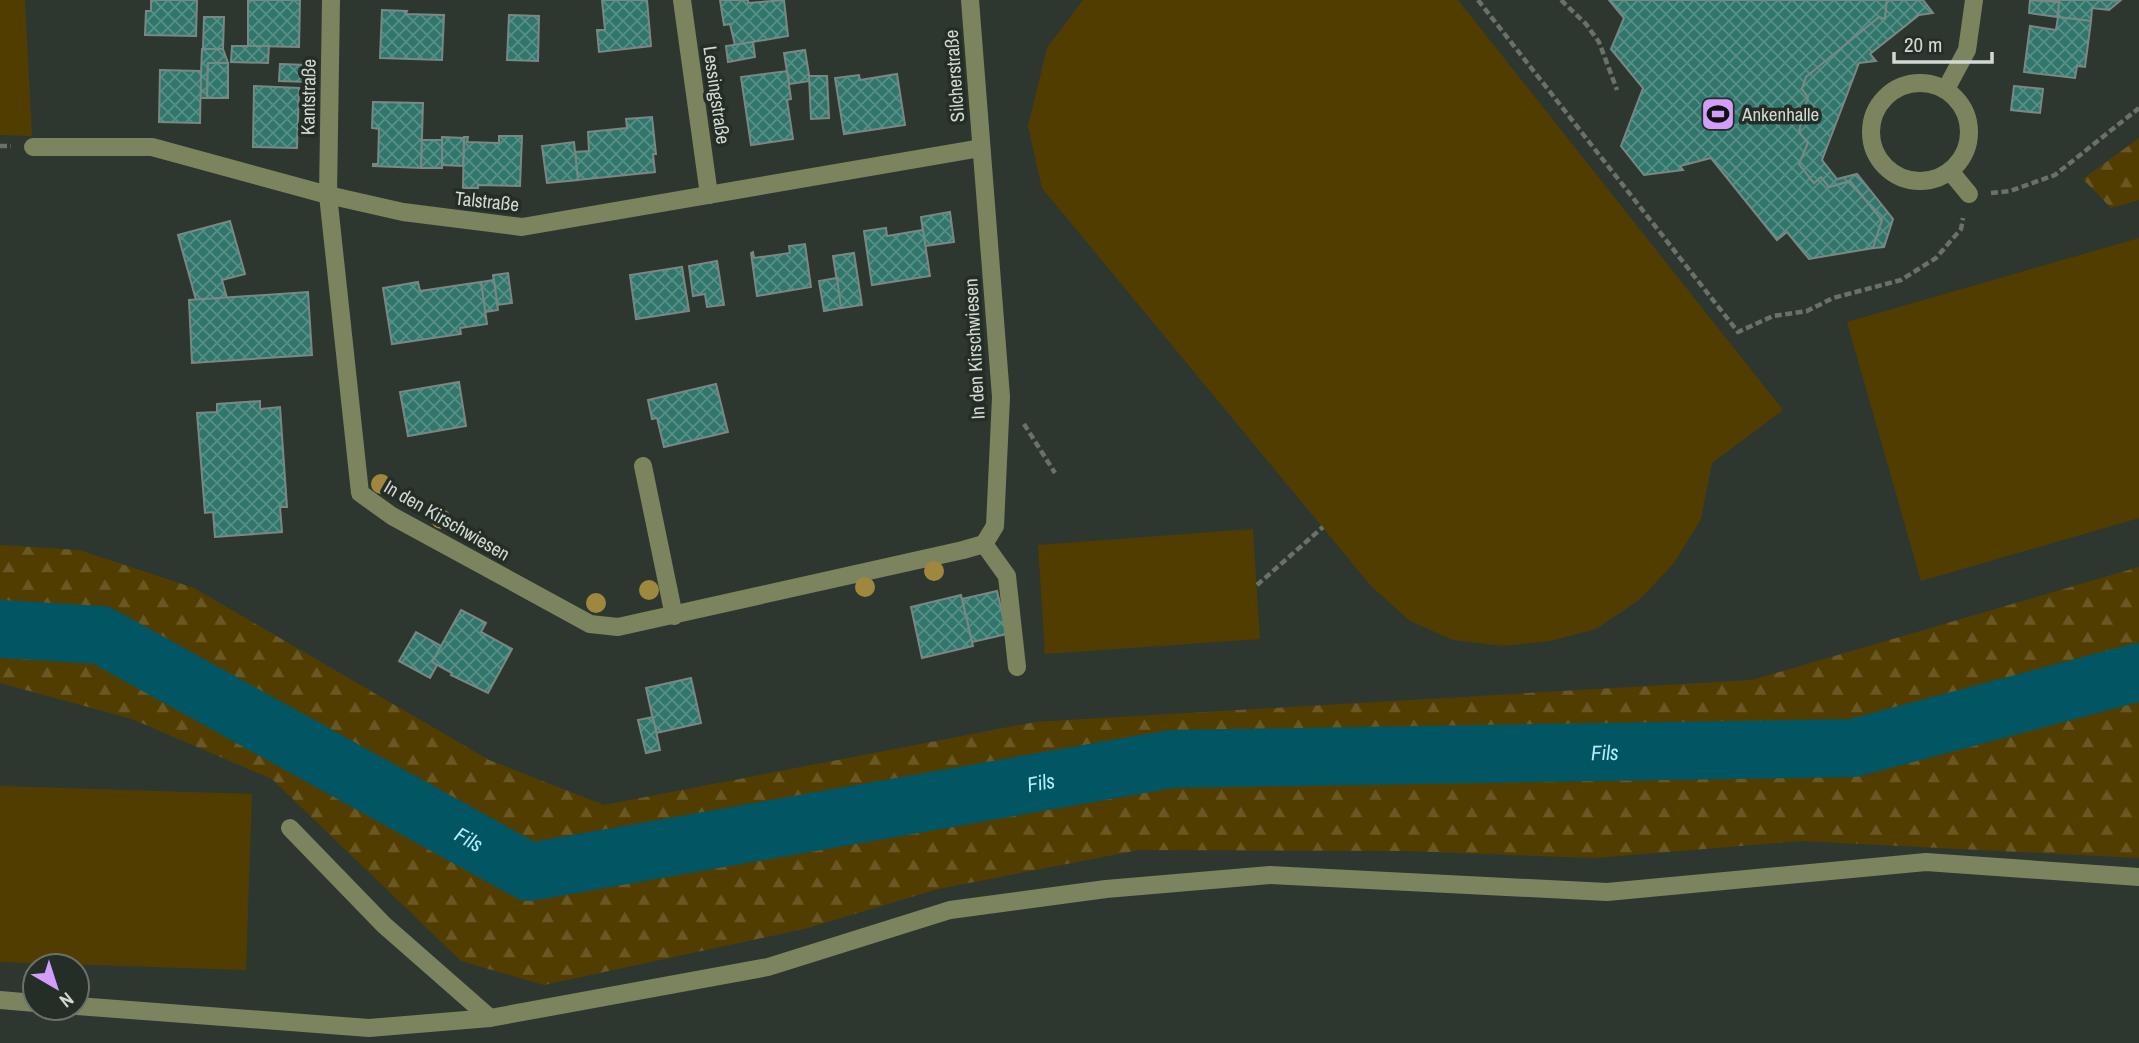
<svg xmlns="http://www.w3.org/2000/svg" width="2139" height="1043" font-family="'Archivo Narrow',sans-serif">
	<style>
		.green { fill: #523d00 }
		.forest { fill: url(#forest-firs) }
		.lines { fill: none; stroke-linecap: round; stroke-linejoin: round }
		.river { stroke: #025563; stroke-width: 58 }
		.building { fill: url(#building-cross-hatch); stroke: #798885; stroke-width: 2 }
		.path { stroke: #69716a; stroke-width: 4.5; stroke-dasharray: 7 3.5; stroke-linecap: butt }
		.minor { stroke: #7c845f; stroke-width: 18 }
		.tree { fill: #9f873e }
		.labels { text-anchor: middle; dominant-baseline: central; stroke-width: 7; stroke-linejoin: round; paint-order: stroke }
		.street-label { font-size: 19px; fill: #d2d8d3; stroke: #242d26 }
		.poi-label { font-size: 19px; fill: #d2d8d3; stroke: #242d26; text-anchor: start }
		.water-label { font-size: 21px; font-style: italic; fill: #b4edfa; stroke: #242d26 }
	</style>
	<defs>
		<pattern id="forest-firs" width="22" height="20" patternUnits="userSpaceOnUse" patternTransform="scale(1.75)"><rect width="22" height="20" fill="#523d00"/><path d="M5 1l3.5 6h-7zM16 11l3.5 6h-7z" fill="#6a5824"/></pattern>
		<pattern id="building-cross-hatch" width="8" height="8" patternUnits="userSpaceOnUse" patternTransform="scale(1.75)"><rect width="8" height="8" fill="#31766b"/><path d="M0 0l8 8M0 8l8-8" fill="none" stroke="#588f86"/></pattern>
	</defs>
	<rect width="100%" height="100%" fill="#2e372f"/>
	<g class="green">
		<polygon points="0,0 25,0 32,136 0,135"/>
		<polygon points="1083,0 1458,0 1783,410 1712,463 1701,519 1674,563 1639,600 1596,629 1550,641 1503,646 1453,640 1410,621 1371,586 1042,188 1028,126 1047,48"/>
		<polygon points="2139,238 2139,518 1921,581 1847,322"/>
		<polygon points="1253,529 1260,639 1045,654 1038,545"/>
		<polygon points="0,786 252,794 246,970 0,962"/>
	</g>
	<g class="forest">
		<polygon points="2139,138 2139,200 2111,208 2083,179"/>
		<polygon points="0,545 79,550 194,588 489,760 604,805 1035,722 1752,680 2139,567 2139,858 1802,841 1595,858 1404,851 1139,850 938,889 804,929 544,985 461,961 272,779 132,719 0,683"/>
	</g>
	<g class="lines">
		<path class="river" id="s1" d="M0,629L101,635L529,872L1171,759L1853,748L2139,672"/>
	</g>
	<g class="building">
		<polygon points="151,0 197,0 196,36 145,35 146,11 151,11"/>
		<polygon points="248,0 300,0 299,47 248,46"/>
		<polygon points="602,0 647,0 651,46 599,52 597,30 605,30"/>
		<polygon points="720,0 748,0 748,3 784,0 788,36 735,45 730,24 724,25"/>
		<polygon points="1609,0 1887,0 1885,19 1879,17 1806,77 1802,89 1808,97 1799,132 1808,143 1799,164 1814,183 1821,177 1829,187 1850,181 1882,220 1873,248 1809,259 1787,232 1777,240 1711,158 1680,166 1683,170 1644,175 1621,146 1643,88 1611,49 1624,18"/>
		<polygon points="1887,0 1923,0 1933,13 1919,15 1870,54 1876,61 1859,63 1822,160 1837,179 1857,174 1893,219 1884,247 1873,248 1882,220 1850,181 1829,187 1821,177 1814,183 1799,164 1808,143 1799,132 1808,97 1802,89 1806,77 1879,17 1885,19"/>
		<polygon points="2030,0 2059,2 2058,17 2029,13"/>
		<polygon points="2043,0 2121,0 2109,10 2092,8 2091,21 2058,17 2059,2"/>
		<polygon points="382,10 407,11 406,14 444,15 442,60 380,58"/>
		<polygon points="509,15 539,16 538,61 507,60"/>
		<polygon points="204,17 224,17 223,49 203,49"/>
		<polygon points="2058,17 2091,21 2085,67 2077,66 2075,78 2024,72 2030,26 2056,30"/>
		<polygon points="753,42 755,57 728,62 726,46"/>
		<polygon points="232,46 269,46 268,63 231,62"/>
		<polygon points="202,49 223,49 228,63 208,63 207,98 200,98"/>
		<polygon points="805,50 810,81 789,84 784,53"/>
		<polygon points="208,63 228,63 228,98 207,98"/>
		<polygon points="280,64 309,65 309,82 279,81"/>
		<polygon points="160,70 201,71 200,123 159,122"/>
		<polygon points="787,71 791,99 787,100 793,139 751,145 741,77"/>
		<polygon points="897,74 905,125 844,134 835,78 859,75 860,80"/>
		<polygon points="809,76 827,76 829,118 811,119"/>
		<polygon points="254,86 299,88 297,148 253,147"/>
		<polygon points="2014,86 2043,89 2040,113 2011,110"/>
		<polygon points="373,102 423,103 421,168 373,166 373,164 378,164 379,129 372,128"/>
		<polygon points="652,117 656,154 653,154 655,172 578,180 575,152 589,151 588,132 627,128 626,119"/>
		<polygon points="499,136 522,136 520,186 478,185 478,188 463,188 464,137 468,137 467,142 499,143"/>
		<polygon points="442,137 464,138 463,166 441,165"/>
		<polygon points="422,140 442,140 442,168 421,168"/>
		<polygon points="574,142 578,180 547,183 542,146"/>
		<polygon points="950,212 954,242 925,246 921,217"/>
		<polygon points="230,221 245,274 222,280 227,298 196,300 178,235"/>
		<polygon points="886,228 887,236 923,230 930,276 872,285 864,231"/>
		<polygon points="805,244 811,287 757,296 751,253 753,252 754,258 790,253 789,246"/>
		<polygon points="854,253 862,305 841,308 833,256"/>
		<polygon points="717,261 724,305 707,307 705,294 693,296 689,266"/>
		<polygon points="682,267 689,311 636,319 630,275"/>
		<polygon points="508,273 512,303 497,305 493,275"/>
		<polygon points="837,278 841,308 824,311 819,281"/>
		<polygon points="494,280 498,310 485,312 481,282"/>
		<polygon points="418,282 420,291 481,282 487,324 460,328 461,334 392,344 383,288"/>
		<polygon points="308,292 312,355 192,363 189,300"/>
		<polygon points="459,382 466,426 408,436 400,392"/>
		<polygon points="716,384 728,432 664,447 657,418 652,419 648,400"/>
		<polygon points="260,401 260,409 280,407 287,507 280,507 282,532 215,537 213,512 205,513 197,413 217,412 217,404"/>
		<polygon points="997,591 1007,634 972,642 962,599"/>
		<polygon points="961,595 973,646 922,658 911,607"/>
		<polygon points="461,610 486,623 481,632 512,649 488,693 451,675 452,673 432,662"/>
		<polygon points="416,632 441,646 432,662 437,665 430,678 399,661"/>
		<polygon points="691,678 701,723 656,733 646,688"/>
		<polygon points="653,717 660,750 646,753 638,720"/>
	</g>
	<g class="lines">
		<g class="path">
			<polyline points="1478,0 1738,332 1773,316 1807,311 1833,298 1901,280 1936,258 1961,229 1963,218"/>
			<polyline points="1561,0 1586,24 1599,42 1617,90"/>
			<polyline points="0,146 11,146"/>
			<polyline points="1991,193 2010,191 2055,175 2139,108"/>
			<polyline points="1024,424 1055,473"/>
			<polyline points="1257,585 1323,527"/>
		</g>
		<g class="minor">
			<polyline points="331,0 328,195 360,493 392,516 590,624 618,627 963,550 984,544 995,526 1001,397 970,0"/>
			<polyline points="682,0 709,195"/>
			<circle cx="1920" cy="132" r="49"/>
			<polyline points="1946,89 1967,50 1974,0"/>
			<polyline points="33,147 152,147 328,195 403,212 522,227 981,148"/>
			<polyline points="1950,171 1969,194"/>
			<polyline points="643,466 674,616"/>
			<polyline points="984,544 1007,576 1017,667"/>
			<polyline points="290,828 384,925 490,1018"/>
			<polyline points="0,1000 35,1003"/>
			<polyline points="77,1006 369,1028 490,1018 768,967 950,910 1106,889 1270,875 1607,892 1926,862 2139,877"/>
		</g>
	</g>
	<g class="tree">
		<circle cx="381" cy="484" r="10"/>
		<circle cx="441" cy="519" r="10"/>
		<circle cx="934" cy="571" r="10"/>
		<circle cx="865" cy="587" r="10"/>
		<circle cx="649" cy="590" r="10"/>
		<circle cx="596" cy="603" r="10"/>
	</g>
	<defs>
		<g id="stadium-square" transform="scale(1.75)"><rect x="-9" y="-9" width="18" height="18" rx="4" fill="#d29dfd" stroke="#242d26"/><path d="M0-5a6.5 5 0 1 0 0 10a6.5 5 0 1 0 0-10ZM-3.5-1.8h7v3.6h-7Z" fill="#111"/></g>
	</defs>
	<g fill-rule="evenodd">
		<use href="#stadium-square" x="1718" y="114"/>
	</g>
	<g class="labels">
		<g class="street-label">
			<text transform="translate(954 76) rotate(-94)">Silcherstraße</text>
			<text transform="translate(717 95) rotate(82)">Lessingstraße</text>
			<text transform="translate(308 97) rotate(-89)">Kantstraße</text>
			<text transform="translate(487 201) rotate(6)">Talstraße</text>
			<text transform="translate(974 349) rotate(-93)">In den Kirschwiesen</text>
			<text transform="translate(447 520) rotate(30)">In den Kirschwiesen</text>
		</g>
		<g class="poi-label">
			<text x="1742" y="114">Ankenhalle</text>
		</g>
		<g class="water-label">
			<text stroke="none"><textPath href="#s1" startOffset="1676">Fils</textPath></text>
			<text stroke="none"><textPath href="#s1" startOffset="1110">Fils</textPath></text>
			<text stroke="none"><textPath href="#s1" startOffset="522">Fils</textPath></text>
		</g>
	</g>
	<g transform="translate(56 987) rotate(141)"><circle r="33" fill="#242d26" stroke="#6a716b" stroke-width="2"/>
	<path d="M0-5L12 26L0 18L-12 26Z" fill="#d29dfd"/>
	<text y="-10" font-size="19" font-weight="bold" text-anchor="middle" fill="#d2d8d3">N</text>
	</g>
	<path d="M1894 52v10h98v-10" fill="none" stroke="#d2d8d3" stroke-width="3.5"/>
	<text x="1904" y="52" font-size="21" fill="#d2d8d3" stroke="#242d26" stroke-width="5" paint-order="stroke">20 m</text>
</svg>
